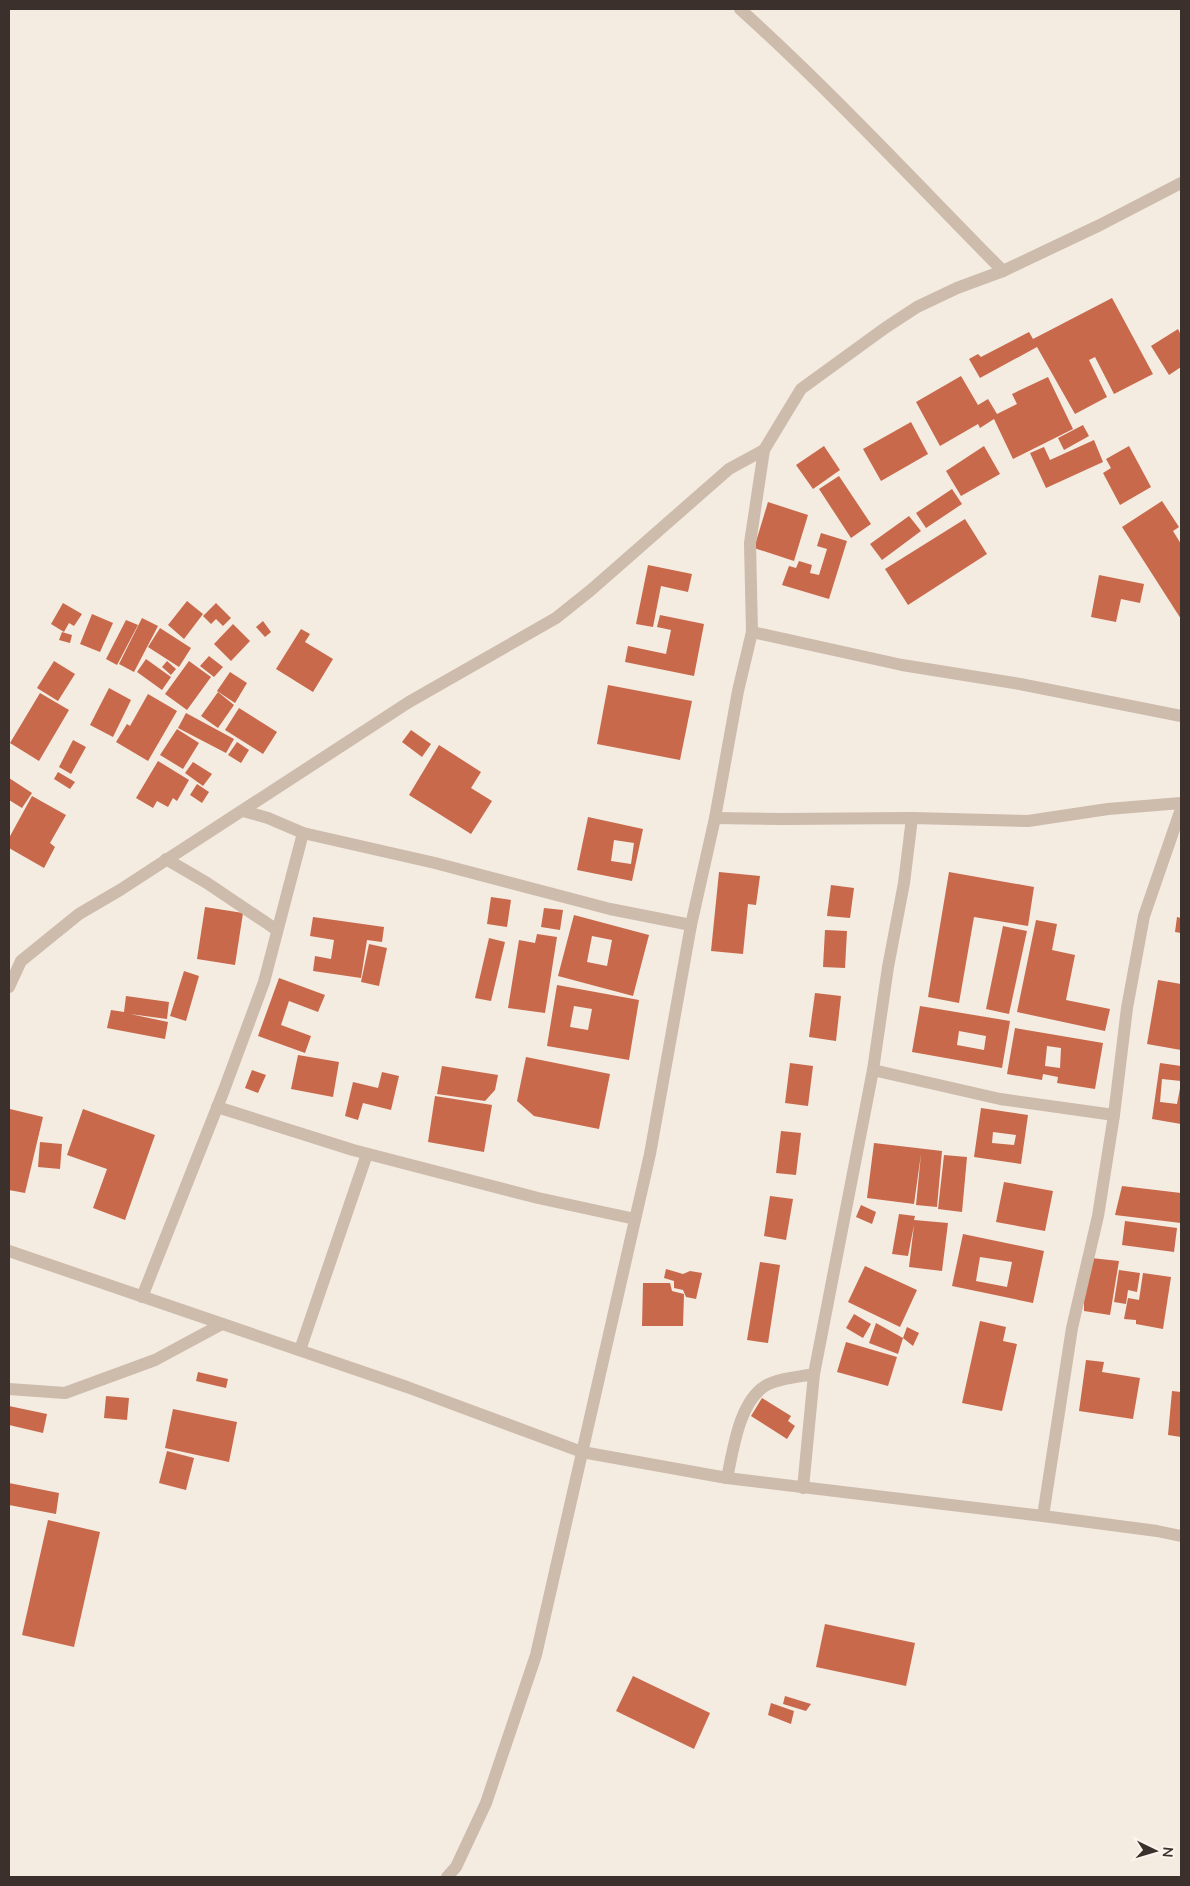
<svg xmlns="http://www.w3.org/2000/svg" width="1190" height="1886" font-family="Mulish,sans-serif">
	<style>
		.building { fill: #c8694b; fill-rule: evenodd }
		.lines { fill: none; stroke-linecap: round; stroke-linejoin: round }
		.street { stroke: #cdbbac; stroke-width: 12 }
	</style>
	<rect width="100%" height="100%" fill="#f4ebe1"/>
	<g class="building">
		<polygon points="1112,298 1153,374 1114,394 1095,357 1089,360 1107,397 1075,414 1037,347 980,378 969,359 978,354 981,357 1029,332 1033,339"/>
		<polygon points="1178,329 1181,335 1181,367 1169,375 1151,346"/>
		<polygon points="961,376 978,405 988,399 997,414 1017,404 1012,394 1048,377 1073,429 1013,459 994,419 980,428 978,424 940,446 916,402"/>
		<polygon points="911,422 928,454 881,481 863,449"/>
		<polygon points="1083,425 1089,436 1064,450 1058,438"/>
		<polygon points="1094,440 1103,462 1046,488 1030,453 1044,447 1050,460"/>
		<polygon points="824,446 840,470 813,489 796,465"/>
		<polygon points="984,446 1000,474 961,496 946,471"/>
		<polygon points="1129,446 1151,487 1120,505 1103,473 1111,468 1106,459"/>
		<polygon points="839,476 871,524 851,538 819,489"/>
		<polygon points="952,489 962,504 926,528 916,513"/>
		<polygon points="1162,501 1179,527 1173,531 1181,544 1181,619 1122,527"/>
		<polygon points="768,502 808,515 794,561 754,548"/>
		<polygon points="909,516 921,531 882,560 870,544"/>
		<polygon points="965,519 987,554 908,605 885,569"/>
		<polygon points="821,533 847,541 829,599 782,585 789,566 796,568 799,561 812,565 810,573 819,575 827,549 817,546"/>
		<polygon points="648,565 692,574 688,592 661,586 653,627 636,624"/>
		<polygon points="1099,575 1144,584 1140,603 1121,599 1116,622 1091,617"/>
		<polygon points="187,601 203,614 184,639 168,625"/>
		<polygon points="63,603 82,614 74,626 69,623 64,632 51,624"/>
		<polygon points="216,603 231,618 223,626 216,619 211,624 203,616"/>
		<polygon points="92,614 113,623 100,652 80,644"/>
		<polygon points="660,615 704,624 694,676 625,662 628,646 666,654 671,630 657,627"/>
		<polygon points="142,618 158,626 134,672 119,664"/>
		<polygon points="126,620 138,625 117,665 106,659"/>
		<polygon points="263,621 271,632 265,637 256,627"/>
		<polygon points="233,624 250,641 231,661 214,644"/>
		<polygon points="160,628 191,648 179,667 148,647"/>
		<polygon points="301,629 310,634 305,642 333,659 313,692 276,669"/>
		<polygon points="62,632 72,635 70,643 59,640"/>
		<polygon points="209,656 223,667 214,677 200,666"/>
		<polygon points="146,659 171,677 162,690 137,672"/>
		<polygon points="54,661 75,674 58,701 37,688"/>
		<polygon points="167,661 176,669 171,675 162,667"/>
		<polygon points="189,661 211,677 187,710 165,694"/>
		<polygon points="230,672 247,683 235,703 217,691"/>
		<polygon points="608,685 692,701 680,760 597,744"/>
		<polygon points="109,688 131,700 113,737 90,725"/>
		<polygon points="218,692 234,705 218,728 201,716"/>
		<polygon points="40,693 69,710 39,761 10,743"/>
		<polygon points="148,694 177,711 148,761 116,742 127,724 130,726"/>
		<polygon points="239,708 277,732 263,754 225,730"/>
		<polygon points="186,713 234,739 226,753 178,728"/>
		<polygon points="177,729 199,743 183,769 160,755"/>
		<polygon points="411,730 431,744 422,757 402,742"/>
		<polygon points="73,740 86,747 71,774 59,767"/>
		<polygon points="237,742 249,750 241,763 228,755"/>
		<polygon points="439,745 481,772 471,788 492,801 471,834 409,795"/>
		<polygon points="158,761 189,780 177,801 173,798 168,807 157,801 153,808 136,798"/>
		<polygon points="193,762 212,774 203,786 185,773"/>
		<polygon points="58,772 75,782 70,789 54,779"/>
		<polygon points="9,778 32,793 22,808 9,800"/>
		<polygon points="197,784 209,792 202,803 190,795"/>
		<polygon points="32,796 66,815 50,843 55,847 44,868 9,848 9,838"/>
		<path d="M588,817L643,829L632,881L577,870ZM614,840L634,843L631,864L611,861Z"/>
		<polygon points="719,872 760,876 756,905 748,904 743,954 711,951"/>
		<polygon points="949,872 1034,887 1028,926 974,917 959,1003 928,997"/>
		<polygon points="831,885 854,888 850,918 827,916"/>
		<polygon points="491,897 511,900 507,927 487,924"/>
		<polygon points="205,907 243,913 235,965 197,959"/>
		<polygon points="544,908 563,910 560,930 541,927"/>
		<path d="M574,915L649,935L633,996L558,976ZM592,936L612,940L607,966L587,962Z"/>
		<polygon points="313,917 384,927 382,942 367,940 361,978 313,971 315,956 331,959 334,940 310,936"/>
		<polygon points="1177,917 1181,918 1181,933 1175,932"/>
		<polygon points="1036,920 1057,924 1052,950 1075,955 1066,1000 1110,1009 1105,1031 1017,1012"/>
		<polygon points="1003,926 1027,931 1009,1014 986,1009"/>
		<polygon points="825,930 847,931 845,968 823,967"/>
		<polygon points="537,934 557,937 545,1013 508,1008 519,940 535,943"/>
		<polygon points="489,938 505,942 491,1001 475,998"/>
		<polygon points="369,944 387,948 379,986 361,982"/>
		<polygon points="184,971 199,976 186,1021 170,1016"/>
		<polygon points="279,978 325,995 318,1012 289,1001 281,1025 311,1036 305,1053 258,1036"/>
		<polygon points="1158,980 1181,984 1181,1050 1147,1044"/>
		<path d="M557,985L639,1000L629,1060L547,1046ZM574,1006L592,1009L588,1030L570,1027Z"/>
		<polygon points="815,993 841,996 836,1041 809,1037"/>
		<polygon points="126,996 169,1002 167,1019 130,1014 168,1022 165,1039 107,1028 111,1010 124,1012"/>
		<path d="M920,1006L1010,1021L1002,1068L912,1052ZM959,1031L986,1036L984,1050L957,1045Z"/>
		<path d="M1015,1028L1103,1043L1095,1089L1057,1083L1058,1077L1043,1074L1042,1080L1007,1074ZM1047,1046L1061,1048L1060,1068L1045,1066Z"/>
		<polygon points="298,1055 339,1062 333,1097 291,1089"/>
		<polygon points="526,1057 610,1074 599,1129 534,1116 517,1101"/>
		<polygon points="790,1063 813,1066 808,1106 785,1103"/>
		<polygon points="1160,1063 1181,1066 1181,1081 1162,1079 1160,1102 1177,1104 1181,1083 1181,1124 1152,1119"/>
		<polygon points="442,1066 498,1075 495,1090 485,1101 437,1094"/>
		<polygon points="252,1070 266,1075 258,1093 245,1088"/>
		<polygon points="382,1072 399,1076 391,1110 363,1103 358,1120 345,1116 353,1082 378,1088"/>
		<polygon points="435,1096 492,1105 484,1152 428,1142"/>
		<path d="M981,1108L1028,1115L1021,1164L974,1157ZM993,1132L1016,1135L1014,1145L992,1143Z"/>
		<polygon points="10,1109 43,1117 25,1193 9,1190 9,1115"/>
		<polygon points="83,1109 155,1135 125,1220 93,1208 107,1169 67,1155"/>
		<polygon points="781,1131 801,1133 796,1175 776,1173"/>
		<polygon points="40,1142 62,1144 60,1169 38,1167"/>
		<polygon points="874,1143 942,1151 937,1207 916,1205 921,1154 914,1204 867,1198"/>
		<polygon points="944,1155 967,1157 962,1212 938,1209"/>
		<polygon points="1004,1182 1053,1191 1045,1231 996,1222"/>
		<polygon points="1122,1186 1181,1193 1181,1223 1115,1215"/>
		<polygon points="770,1196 793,1199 786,1240 764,1236"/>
		<polygon points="861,1205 876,1212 872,1224 856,1217"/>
		<polygon points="899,1214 915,1216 914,1220 948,1223 942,1271 909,1267 914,1225 908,1256 892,1254"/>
		<polygon points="1125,1221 1177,1228 1174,1252 1122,1245"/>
		<path d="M963,1234L1044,1251L1033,1303L952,1286ZM980,1257L1012,1262L1007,1287L976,1281Z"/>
		<polygon points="1091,1258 1119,1261 1110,1315 1084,1311 1084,1300"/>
		<polygon points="760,1262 780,1265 768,1343 747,1340"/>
		<polygon points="865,1266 917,1290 900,1327 848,1302"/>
		<polygon points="666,1269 683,1274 690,1271 702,1273 696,1299 686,1297 683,1290 674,1288 674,1281 664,1278"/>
		<polygon points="1119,1270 1140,1273 1137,1292 1128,1290 1126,1304 1114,1302"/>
		<polygon points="1143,1273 1171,1277 1163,1329 1136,1324 1136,1320 1124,1319 1128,1298 1139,1300"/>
		<polygon points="643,1283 670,1283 672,1291 684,1294 683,1326 642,1326"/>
		<polygon points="854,1314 871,1324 863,1338 846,1328"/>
		<polygon points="980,1321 1006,1327 1003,1341 1017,1344 1002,1411 962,1403"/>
		<polygon points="876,1323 903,1338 898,1354 869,1343"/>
		<polygon points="907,1327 919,1333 913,1346 903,1338"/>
		<polygon points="846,1342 897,1357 888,1386 837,1372"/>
		<polygon points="1086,1360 1104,1362 1102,1372 1140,1378 1133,1419 1079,1411"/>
		<polygon points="198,1372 228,1379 226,1388 196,1381"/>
		<polygon points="1172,1391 1181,1392 1181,1437 1168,1435"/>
		<polygon points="106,1396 129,1398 127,1420 104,1418"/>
		<polygon points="762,1398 791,1416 788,1421 795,1426 787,1439 751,1416"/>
		<polygon points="9,1406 47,1414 43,1433 9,1425"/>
		<polygon points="173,1409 237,1422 229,1462 165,1448"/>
		<polygon points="167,1451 194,1458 186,1490 159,1483"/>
		<polygon points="9,1483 59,1493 56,1514 9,1505"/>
		<polygon points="48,1520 100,1532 74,1647 22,1635"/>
		<polygon points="825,1624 915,1643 906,1686 816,1667"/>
		<polygon points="633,1676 710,1713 694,1749 616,1711"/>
		<polygon points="785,1696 811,1704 806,1711 783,1704"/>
		<polygon points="771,1703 794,1711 791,1724 768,1715"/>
	</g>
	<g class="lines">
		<g class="street">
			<path d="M740,9C832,92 916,183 1003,271"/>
			<polyline points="752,632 902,665 1020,684 1181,716"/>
			<polyline points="243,811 268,818 303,833 435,863 610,909 691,925"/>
			<polyline points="715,818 782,819 912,818 1028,821 1108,809 1181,803"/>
			<polyline points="166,859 207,883 277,930"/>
			<polyline points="9,987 21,961 79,914 120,890 409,702 556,618 591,590 729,469 764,450"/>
			<polyline points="873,1070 1000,1099 1114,1115"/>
			<polyline points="217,1107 353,1150 538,1198 635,1219"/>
			<polyline points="9,1251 407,1387 582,1452 727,1478 1043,1516 1157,1531 1181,1536"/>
			<polyline points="142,1297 224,1090 264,982 303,833"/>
			<polyline points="300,1350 367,1154"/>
			<polyline points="9,1389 65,1393 155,1360 222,1324"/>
			<path d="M727,1478C733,1451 739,1402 765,1386C778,1378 799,1377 814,1374"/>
			<polyline points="803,1488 814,1374 873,1070 888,967 904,883 912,818"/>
			<polyline points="1043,1516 1072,1328 1098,1216 1114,1115 1127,1008 1144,916 1181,809"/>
			<polyline points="447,1877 456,1867 486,1803 536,1655 650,1154 691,925 715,818 738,691 752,632 750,543 764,450 801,389 885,328 917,307 957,288 1003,271 1100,225 1181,183"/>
		</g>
	</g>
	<rect width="1190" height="1886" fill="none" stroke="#3b302b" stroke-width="20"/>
	<g transform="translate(1155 1851) rotate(95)" stroke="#fbf5ee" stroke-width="4" paint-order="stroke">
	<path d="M0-4L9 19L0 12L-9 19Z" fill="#3b302b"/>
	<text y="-8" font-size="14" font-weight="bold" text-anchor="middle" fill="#3b302b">N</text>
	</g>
</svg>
